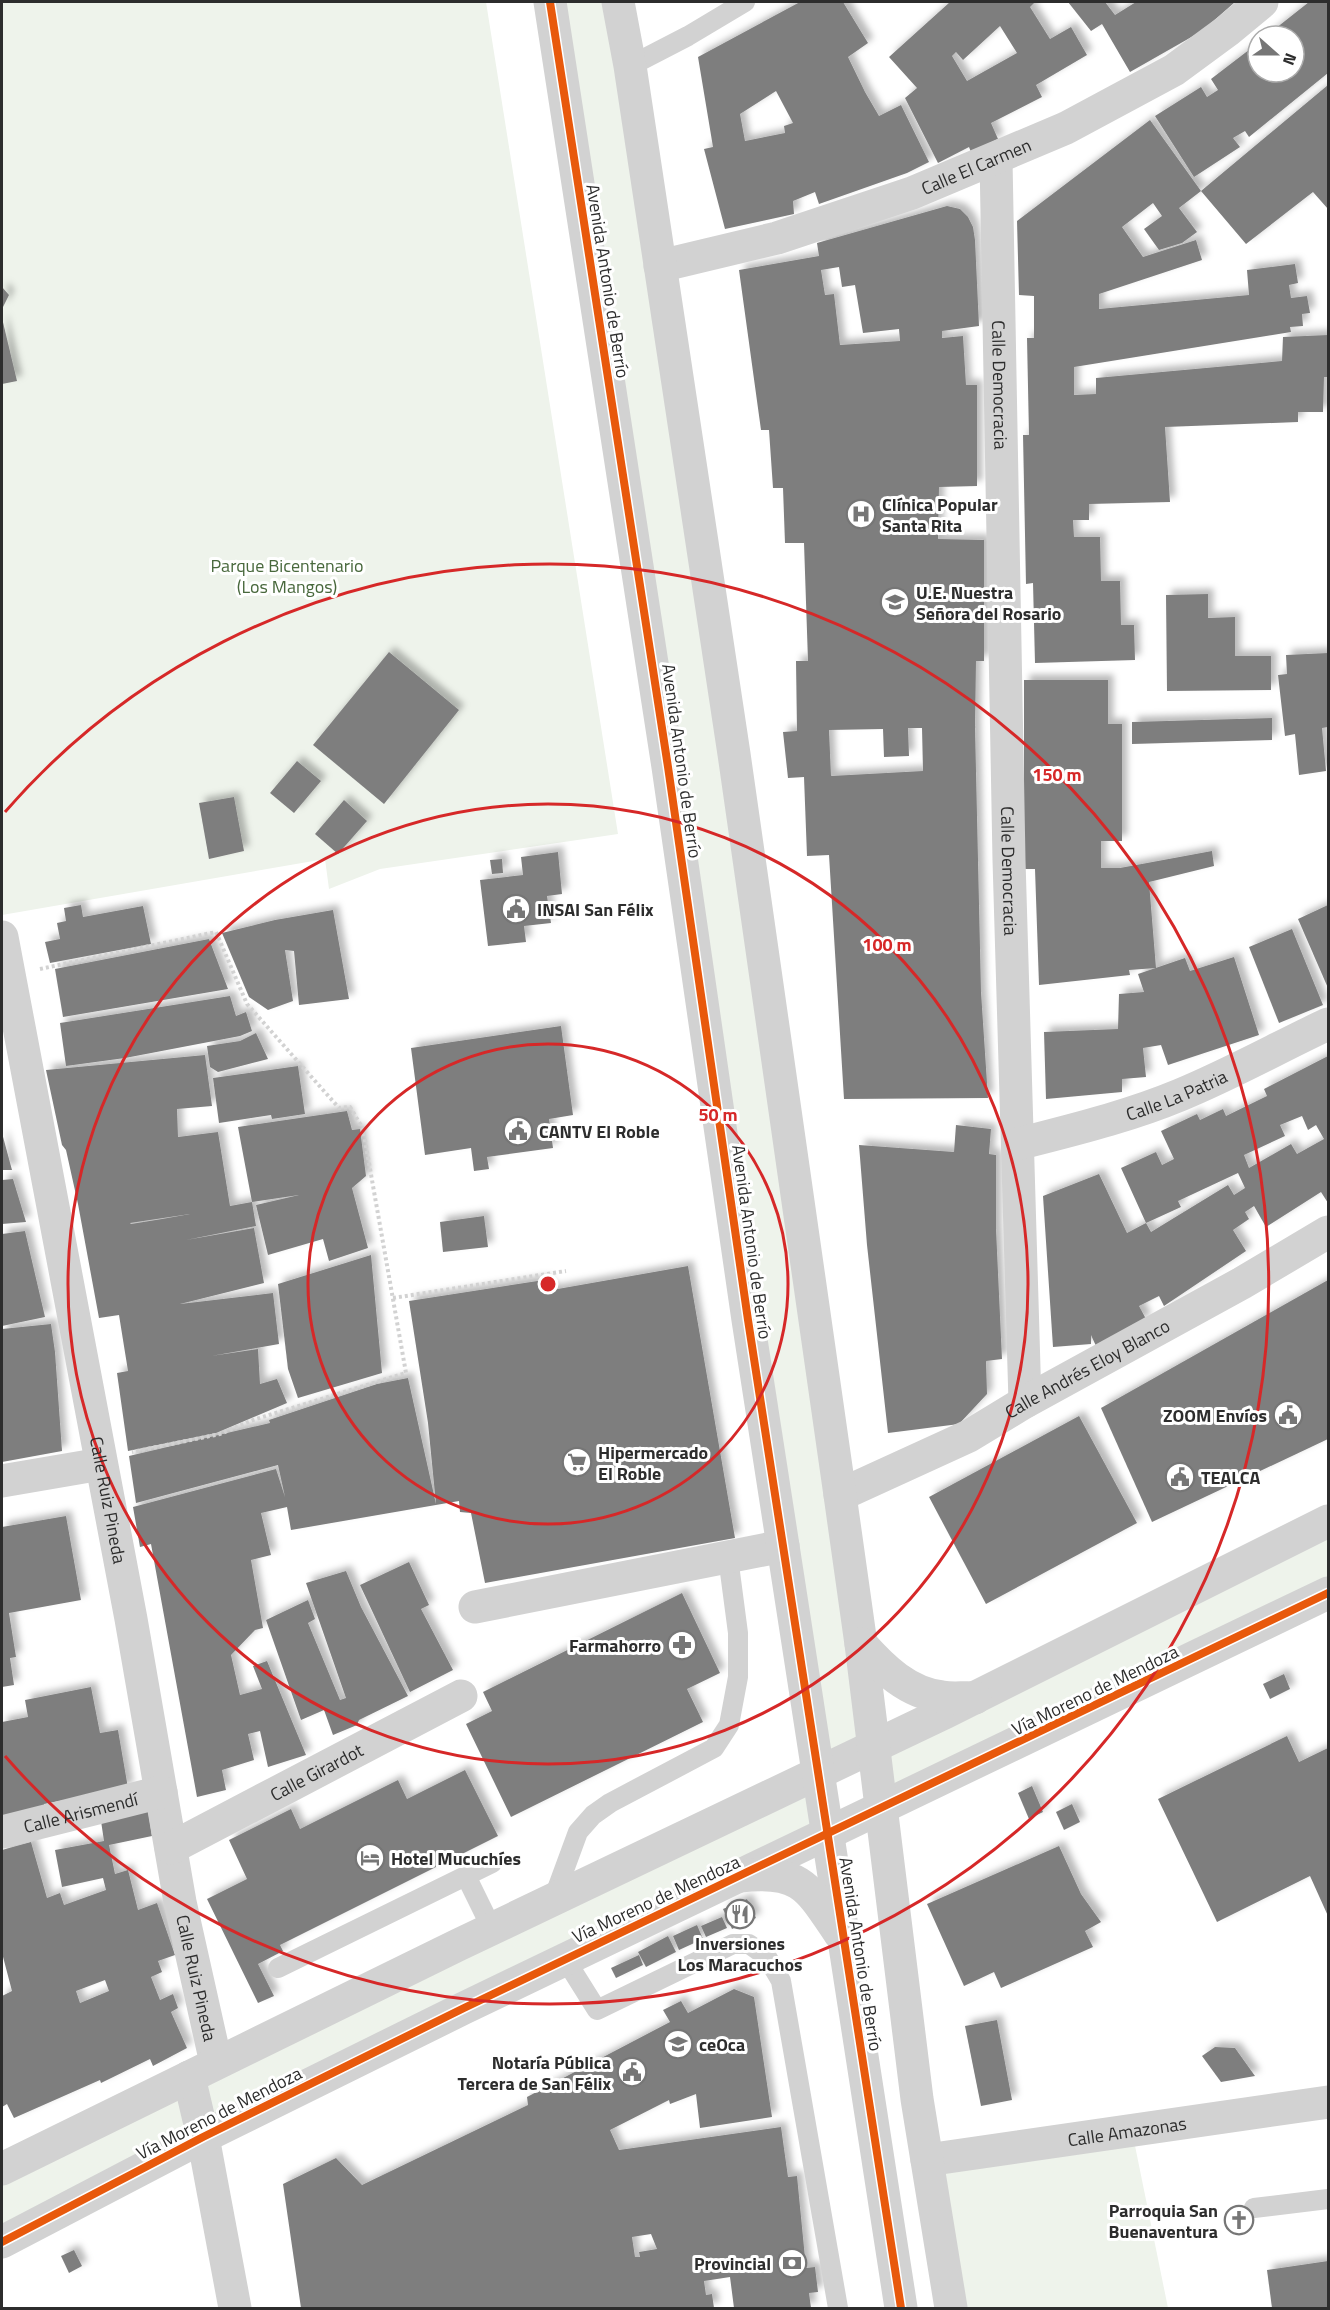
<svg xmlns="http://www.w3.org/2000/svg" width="1330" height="2310" font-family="'Titillium Web',sans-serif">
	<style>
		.green { fill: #eef3eb }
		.building { fill: #7e7e7e; fill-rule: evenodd; filter: url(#shadow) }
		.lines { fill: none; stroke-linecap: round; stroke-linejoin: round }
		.path { stroke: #d2d2d2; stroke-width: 4; stroke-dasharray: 3 3; stroke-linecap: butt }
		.service { stroke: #d2d2d2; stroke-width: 20 }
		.minor { stroke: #d2d2d2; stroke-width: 33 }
		.tertiary { stroke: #d2d2d2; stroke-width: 33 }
		.cycleway-casing { stroke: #fff; stroke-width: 11 }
		.cycleway { stroke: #e8590c; stroke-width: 8 }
		.ring { fill: none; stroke: #d62828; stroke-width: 3 }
		.labels { text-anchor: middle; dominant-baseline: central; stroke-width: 6; stroke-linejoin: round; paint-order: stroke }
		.street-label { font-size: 18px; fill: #2d2d2d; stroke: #fff }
		.poi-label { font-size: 18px; font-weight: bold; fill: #2d2d2d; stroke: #fff; text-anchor: start }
		.park-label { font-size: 18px; fill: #48683c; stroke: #fff }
		.centre { fill: #d62828; stroke: #fff; stroke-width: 3 }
		.ring-label { font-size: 18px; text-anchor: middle; font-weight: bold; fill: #d62828; stroke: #fff; stroke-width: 6; stroke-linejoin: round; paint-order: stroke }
	</style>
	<defs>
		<filter id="shadow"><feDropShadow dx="5.5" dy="-5.5" stdDeviation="3" flood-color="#0004"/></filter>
	</defs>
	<rect width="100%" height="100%" fill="#fff"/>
	<g class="green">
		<polygon points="2,2 486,2 618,834 380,869 329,889 325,859 2,915"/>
		<polygon points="550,2 618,2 874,1746 1328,1521 1328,1593 882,1808 874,1747 818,1773"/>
		<polygon points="814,1779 824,1831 2,2242 2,2169"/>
		<polygon points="1132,2131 1168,2308 951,2308 927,2160"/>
	</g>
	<g class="building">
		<path d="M800,2H843L868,43L848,57L865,92L879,116L901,105L929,162L907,173L819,204L815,192L793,201L794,214L725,229L704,149L713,147L698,57ZM776,91L793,123L784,126L785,133L745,141L740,114Z"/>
		<path d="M950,2H1035L1030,7L1050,39L1071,27L1087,55L1036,85L1042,97L991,123L998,139L971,152L969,147L938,163L905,98L917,88L889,57ZM1000,26L1017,53L967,81L952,56L956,52L963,60Z"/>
		<polygon points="1068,2 1105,2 1115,15 1136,2 1235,2 1202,31 1130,72 1102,24 1091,31"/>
		<polygon points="1309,2 1328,2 1328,73 1249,137 1245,131 1233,138 1240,147 1194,177 1155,116 1201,87 1207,97 1218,90 1211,79 1258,43 1258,72 1294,72 1294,36 1266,36"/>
		<polygon points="1328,85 1328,209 1313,192 1246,244 1201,191"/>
		<polygon points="1150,120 1201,191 1179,208 1197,232 1182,243 1159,250 1144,229 1162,216 1153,203 1122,227 1143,257 1196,240 1202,260 1099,294 1099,309 1249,295 1247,270 1295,264 1298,283 1289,285 1291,298 1307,296 1310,313 1302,314 1303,326 1290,327 1291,332 1074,367 1074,395 1096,394 1096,378 1282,361 1283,337 1328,335 1328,377 1324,377 1323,412 1298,412 1298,422 1165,427 1170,502 1089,504 1089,520 1073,520 1074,537 1100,537 1101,581 1120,581 1121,625 1134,625 1135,660 1035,663 1033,583 1026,584 1023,435 1029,435 1027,338 1034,338 1034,296 1019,295 1017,221"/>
		<path d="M947,206L960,209L968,217L973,227L975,240L979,326L942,331V338L963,336L966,385H977V486L939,487L938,539L984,540V661H976L975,727L981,992L988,1098L844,1099L829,855L807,856L804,777L788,778L783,732L797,731L796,661H808L804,543H785L783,488H773L769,430H761L739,270L819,256L817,243ZM839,267L842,287L855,285L863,333L899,329L900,341L840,345L834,294L825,295L821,270ZM908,728H922L923,771L831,776L829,730L883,729L884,757L909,756Z"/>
		<polygon points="2,287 9,295 2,309"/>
		<polygon points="2,318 17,381 2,384"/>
		<polygon points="1208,594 1208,618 1235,617 1235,656 1271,656 1271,690 1167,691 1166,595"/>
		<polygon points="389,652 459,710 384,804 313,745"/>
		<polygon points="1328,653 1328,727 1322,728 1326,771 1299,775 1295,734 1285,736 1278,675 1287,674 1286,655"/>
		<polygon points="1024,680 1108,680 1108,724 1122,724 1122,841 1101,841 1101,868 1120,868 1212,851 1214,866 1149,882 1156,968 1129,970 1130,975 1039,985 1035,869 1024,869"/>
		<polygon points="1272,718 1272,740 1132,744 1132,722"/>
		<polygon points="297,761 321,781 294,813 270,793"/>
		<polygon points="234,797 244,851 209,859 199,803"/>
		<polygon points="344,800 367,821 338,854 315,834"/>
		<polygon points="558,852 562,894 547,896 551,923 524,926 526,942 488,946 480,880 523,875 521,857"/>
		<polygon points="502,859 503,873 492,874 490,860"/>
		<polygon points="81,905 83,917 143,906 151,944 50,963 45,942 60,939 57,923 66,921 64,908"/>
		<polygon points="1328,905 1328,988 1298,919"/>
		<polygon points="333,910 349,999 299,1005 294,951 285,950 293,1001 268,1010 249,997 222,933 275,920"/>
		<polygon points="1292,929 1323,1005 1279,1023 1249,947"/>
		<polygon points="209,939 228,989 63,1017 55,969"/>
		<polygon points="1234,957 1259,1035 1168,1065 1161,1045 1143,1048 1146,1077 1122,1079 1122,1092 1046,1099 1044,1032 1118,1029 1119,994 1144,992 1138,974 1185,958 1190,971"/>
		<polygon points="230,996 236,1016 246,1012 252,1031 240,1036 125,1058 66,1066 60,1023"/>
		<polygon points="561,1026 573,1115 549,1119 553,1148 487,1157 489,1169 474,1171 471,1148 425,1155 411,1048"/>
		<polygon points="256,1033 268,1059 218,1072 210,1067 207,1046 240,1041"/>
		<path d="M205,1055L212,1106L177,1109L178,1137L218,1132L230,1206L252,1202L256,1226L186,1240L254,1228L264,1283L180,1304L273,1293L279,1344L211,1356L258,1349L260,1384L277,1379L287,1403L216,1433L128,1451L117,1373L128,1371L119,1315L99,1318L78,1204L66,1150L62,1145L46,1070ZM190,1214L162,1219L131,1224L130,1223Z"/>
		<path d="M1328,1056V1203L1321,1192L1266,1227L1254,1206L1245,1212L1249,1219L1233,1230L1246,1251L1164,1306L1159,1296L1139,1306L1146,1319L1096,1346L1091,1335V1344L1053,1347L1043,1196L1099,1174L1127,1233L1146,1223L1151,1232L1228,1185L1234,1195L1245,1188L1238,1173L1178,1201L1181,1207L1146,1223L1121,1168L1156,1152L1162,1165L1174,1159L1161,1131L1197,1114L1200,1120L1223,1109L1226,1116L1267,1096L1264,1089ZM1302,1116L1308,1130L1316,1125L1324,1139L1297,1154L1291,1144L1249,1168L1244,1155L1285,1136L1280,1125Z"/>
		<polygon points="298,1066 305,1114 272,1119 271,1115 219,1123 213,1078"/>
		<polygon points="347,1111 352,1130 360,1129 366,1176 352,1188 368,1248 329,1261 323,1239 268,1255 256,1205 299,1195 252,1202 238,1127"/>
		<polygon points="956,1125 991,1129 989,1154 996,1155 996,1229 1002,1359 986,1361 987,1394 959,1424 888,1433 867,1245 859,1145 954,1152"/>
		<polygon points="2,1133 12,1170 2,1170"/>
		<polygon points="13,1179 26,1222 2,1224 2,1180"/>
		<polygon points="484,1216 488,1247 443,1252 440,1222"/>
		<polygon points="25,1231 45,1317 2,1326 2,1234"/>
		<polygon points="371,1255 382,1373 298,1398 288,1369 278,1284"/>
		<polygon points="688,1266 735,1538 485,1583 471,1513 460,1512 459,1501 291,1530 287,1507 261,1513 271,1555 251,1560 263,1628 255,1630 231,1655 240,1695 262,1689 253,1666 267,1661 306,1755 268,1767 260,1731 248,1734 254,1760 222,1770 226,1790 197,1797 151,1544 140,1547 133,1507 276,1469 285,1497 278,1465 136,1503 129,1456 270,1423 269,1420 377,1384 408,1378 436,1504 428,1423 409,1301 544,1280 552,1290"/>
		<polygon points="1328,1280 1328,1439 1152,1522 1101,1408"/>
		<polygon points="51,1324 55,1352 62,1451 2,1462 2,1329"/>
		<polygon points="1079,1416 1137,1523 986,1604 929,1497"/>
		<polygon points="66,1516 81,1600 9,1613 16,1657 10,1658 14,1685 2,1687 2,1527"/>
		<polygon points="409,1562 429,1605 421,1609 453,1670 410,1692 360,1585"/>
		<polygon points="346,1571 361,1607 408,1696 359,1720 357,1725 333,1735 324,1710 301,1720 266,1620 308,1600 315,1619 308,1623 340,1700 346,1698 306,1583"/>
		<polygon points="682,1593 720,1673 687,1689 703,1722 511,1817 466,1724 492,1711 483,1692"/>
		<polygon points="1284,1674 1290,1689 1270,1699 1263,1684"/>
		<polygon points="91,1687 100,1733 118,1730 128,1788 44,1804 45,1808 2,1816 2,1722 28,1717 25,1700"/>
		<polygon points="1287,1736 1299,1762 1328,1748 1328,1916 1310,1876 1217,1922 1158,1799"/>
		<polygon points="465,1770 498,1836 280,1945 283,1951 258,1964 274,1996 258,2003 207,1899 247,1879 229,1840 291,1809 300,1829 398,1780 407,1799"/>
		<polygon points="1032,1786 1043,1812 1029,1819 1018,1793"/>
		<polygon points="1072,1804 1080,1822 1064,1830 1056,1812"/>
		<path d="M148,1811L152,1836L109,1845L115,1874L128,1870L138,1910L157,1903L175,1955L158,1961L162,1972L151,1977L160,2000L173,1994L178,2008L171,2012L187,2048L153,2066L150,2059L101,2083L100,2080L14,2118L7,2104L2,2107V1996L12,1991L2,1953V1850L31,1842L47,1898L60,1893L64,1905L106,1890L103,1878L62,1887L55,1850L104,1841L101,1821ZM105,1980L109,1991L80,2003L76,1991Z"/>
		<polygon points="1059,1846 1081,1894 1101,1922 1085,1931 1093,1947 1001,1988 994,1972 964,1986 927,1904"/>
		<polygon points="747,1899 756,1918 732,1929 723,1909"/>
		<polygon points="722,1917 727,1928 706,1937 701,1926"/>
		<polygon points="697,1925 703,1939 679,1950 673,1936"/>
		<polygon points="668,1936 676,1952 646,1967 638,1952"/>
		<polygon points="639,1955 643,1965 616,1978 611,1968"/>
		<path d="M734,1989L754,1997L772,2117L700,2128L696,2094L670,2104L669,2100L610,2130L619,2150L781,2127L788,2177L797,2176L806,2268L815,2267L818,2292L809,2293L811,2308H734L730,2277L704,2281L706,2295L712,2294L714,2308H301L283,2184L336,2158L362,2185L528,2105L527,2097L670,2022L663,2010L681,2001L688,2013ZM651,2234L657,2249L639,2252L640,2257H635L632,2237Z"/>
		<polygon points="997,2020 1012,2100 981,2106 965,2026"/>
		<polygon points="1215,2047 1235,2048 1255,2076 1221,2082 1202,2056"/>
		<polygon points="74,2250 82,2266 69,2273 61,2256"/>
		<polygon points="1328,2261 1328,2308 1272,2308 1267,2270"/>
	</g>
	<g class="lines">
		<g class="path">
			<polyline points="40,969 216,932 247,1004 339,1108 350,1107 363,1129 406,1373 253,1420 220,1434 132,1452"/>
			<polyline points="393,1298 566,1271"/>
		</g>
		<g class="service">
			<polyline points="630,66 688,36 745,2"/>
			<polyline points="466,1876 492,1929"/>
			<polyline points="553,1900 578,1832 593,1815 610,1803 714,1748 729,1725 738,1677 738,1633 728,1557"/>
			<polyline points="565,1959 597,2010 733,1944 749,1944 767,1957 781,1981 838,2308"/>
			<polyline points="278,1968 492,1863"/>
			<polyline points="1254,2208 1328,2199"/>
		</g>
		<g class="minor">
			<path id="s1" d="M996,159L1009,860L1025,1402"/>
			<path id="s2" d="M660,266L777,238L912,193L1066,128L1174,70L1227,31L1262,2"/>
			<path id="s3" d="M2,937L131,1619L180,1902L216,2063"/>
			<path id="s4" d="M1018,1144C1072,1130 1127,1117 1180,1095C1231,1074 1279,1047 1328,1024"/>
			<polyline points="2,1481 101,1464"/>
			<path id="s5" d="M840,1495L969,1436L1025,1402L1242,1283L1328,1232"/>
			<polyline points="475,1607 783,1546"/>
			<path id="s6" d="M2,1832L161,1792"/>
			<path id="s7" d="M171,1848L461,1696"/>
			<polyline points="189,2077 203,2137 235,2308"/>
			<path id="s8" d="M927,2160L1328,2102"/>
			<polyline points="2,2169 458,1945 946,1712 1328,1521"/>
			<polyline points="2,2242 203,2137 464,2008 1328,1593"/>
		</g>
		<g class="tertiary">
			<polyline points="550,2 668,767 748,1320 901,2308"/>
			<polyline points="618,2 630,66 734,754 840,1495 861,1644 917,2099 951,2308"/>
			<path d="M861,1644C883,1669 908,1693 942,1697C953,1699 964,1697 975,1698"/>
			<path d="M740,1876C801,1869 809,1888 840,1934"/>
		</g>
		<g class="cycleway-casing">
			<g id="cycleway">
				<polyline points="550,2 668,767 748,1320 901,2308"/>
				<polyline points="2,2242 203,2137 464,2008 1328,1593"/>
			</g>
		</g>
		<use href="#cycleway" class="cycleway"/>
	</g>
	<g class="ring">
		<circle cx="548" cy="1284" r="240"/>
		<circle cx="548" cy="1284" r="480"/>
		<path d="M5 812A720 720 0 1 1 5 1756"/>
	</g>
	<defs>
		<g id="hospital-ring" transform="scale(1.5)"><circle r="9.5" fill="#fff" stroke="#767676" stroke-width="1.5"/><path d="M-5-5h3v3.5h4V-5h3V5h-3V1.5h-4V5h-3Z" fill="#767676"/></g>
		<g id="school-ring" transform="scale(1.5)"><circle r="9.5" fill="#fff" stroke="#767676" stroke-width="1.5"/><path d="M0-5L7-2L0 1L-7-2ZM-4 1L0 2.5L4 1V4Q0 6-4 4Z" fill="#767676"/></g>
		<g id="civic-ring" transform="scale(1.5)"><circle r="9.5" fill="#fff" stroke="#767676" stroke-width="1.5"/><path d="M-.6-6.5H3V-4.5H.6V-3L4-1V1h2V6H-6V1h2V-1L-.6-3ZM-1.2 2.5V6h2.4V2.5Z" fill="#767676"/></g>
		<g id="supermarket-ring" transform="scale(1.5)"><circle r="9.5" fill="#fff" stroke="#767676" stroke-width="1.5"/><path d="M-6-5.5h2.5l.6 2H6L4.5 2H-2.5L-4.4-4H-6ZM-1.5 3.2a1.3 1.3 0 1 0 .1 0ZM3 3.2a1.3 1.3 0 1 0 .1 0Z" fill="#767676"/></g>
		<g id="pharmacy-ring" transform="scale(1.5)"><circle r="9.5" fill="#fff" stroke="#767676" stroke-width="1.5"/><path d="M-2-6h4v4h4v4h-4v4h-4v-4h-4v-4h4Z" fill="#767676"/></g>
		<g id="hotel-ring" transform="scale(1.5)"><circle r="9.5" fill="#fff" stroke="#767676" stroke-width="1.5"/><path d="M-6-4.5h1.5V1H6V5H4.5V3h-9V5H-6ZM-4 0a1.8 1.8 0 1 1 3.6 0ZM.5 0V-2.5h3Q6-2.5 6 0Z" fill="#767676"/></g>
		<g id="restaurant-ring" transform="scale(1.5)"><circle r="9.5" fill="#fff" stroke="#767676" stroke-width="1.5"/><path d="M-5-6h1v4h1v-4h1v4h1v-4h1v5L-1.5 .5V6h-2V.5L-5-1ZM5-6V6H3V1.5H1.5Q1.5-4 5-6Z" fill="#767676"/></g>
		<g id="university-ring" transform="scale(1.5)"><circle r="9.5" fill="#fff" stroke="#767676" stroke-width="1.5"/><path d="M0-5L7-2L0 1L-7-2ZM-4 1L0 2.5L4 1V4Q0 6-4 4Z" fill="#767676"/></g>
		<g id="church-ring" transform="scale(1.5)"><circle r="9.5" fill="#fff" stroke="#767676" stroke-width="1.5"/><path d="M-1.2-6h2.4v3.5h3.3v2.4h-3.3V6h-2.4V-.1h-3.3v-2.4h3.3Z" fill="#767676"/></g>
		<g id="bank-ring" transform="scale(1.5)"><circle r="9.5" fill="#fff" stroke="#767676" stroke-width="1.5"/><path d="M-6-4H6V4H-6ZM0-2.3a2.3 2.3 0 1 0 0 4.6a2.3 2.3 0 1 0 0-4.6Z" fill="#767676"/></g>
	</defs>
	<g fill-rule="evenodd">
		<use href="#hospital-ring" x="861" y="514"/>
		<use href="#school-ring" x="895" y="602"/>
		<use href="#civic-ring" x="516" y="909"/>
		<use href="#civic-ring" x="518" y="1131"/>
		<use href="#civic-ring" x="1288" y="1415"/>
		<use href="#supermarket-ring" x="577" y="1462"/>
		<use href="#civic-ring" x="1180" y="1477"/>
		<use href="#pharmacy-ring" x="682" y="1645"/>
		<use href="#hotel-ring" x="370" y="1858"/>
		<use href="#restaurant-ring" x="740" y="1914"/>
		<use href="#university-ring" x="678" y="2044"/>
		<use href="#civic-ring" x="632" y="2072"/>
		<use href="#church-ring" x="1239" y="2220"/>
		<use href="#bank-ring" x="792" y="2263"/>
	</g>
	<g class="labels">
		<g class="street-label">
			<text stroke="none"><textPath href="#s2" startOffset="332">Calle El Carmen</textPath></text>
			<text transform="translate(608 281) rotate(81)">Avenida Antonio de Berrío</text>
			<text stroke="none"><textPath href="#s1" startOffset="226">Calle Democracia</textPath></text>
			<text transform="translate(682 761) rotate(82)">Avenida Antonio de Berrío</text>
			<text stroke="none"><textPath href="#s1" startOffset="712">Calle Democracia</textPath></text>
			<text stroke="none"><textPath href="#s4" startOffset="166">Calle La Patria</textPath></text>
			<text transform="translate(752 1242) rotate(82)">Avenida Antonio de Berrío</text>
			<text stroke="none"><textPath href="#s5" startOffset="278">Calle Andrés Eloy Blanco</textPath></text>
			<text stroke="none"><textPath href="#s3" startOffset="573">Calle Ruiz Pineda</textPath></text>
			<text transform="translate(1095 1690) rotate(-26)">Vía Moreno de Mendoza</text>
			<text stroke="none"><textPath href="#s7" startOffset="164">Calle Girardot</textPath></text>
			<text stroke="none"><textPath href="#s6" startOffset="81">Calle Arismendí</textPath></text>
			<text transform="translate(656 1899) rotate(-25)">Vía Moreno de Mendoza</text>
			<text transform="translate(861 1954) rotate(81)">Avenida Antonio de Berrío</text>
			<text stroke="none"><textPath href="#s3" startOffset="1059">Calle Ruiz Pineda</textPath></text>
			<text transform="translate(219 2113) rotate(-27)">Vía Moreno de Mendoza</text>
			<text stroke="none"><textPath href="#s8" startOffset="202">Calle Amazonas</textPath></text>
		</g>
		<g class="poi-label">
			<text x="882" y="504">Clínica Popular<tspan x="882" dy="21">Santa Rita</tspan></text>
			<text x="916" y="592">U.E. Nuestra<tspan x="916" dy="21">Señora del Rosario</tspan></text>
			<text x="537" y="909">INSAI San Félix</text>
			<text x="539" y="1131">CANTV El Roble</text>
			<text x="1267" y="1415" text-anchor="end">ZOOM Envíos</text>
			<text x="598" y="1452">Hipermercado<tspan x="598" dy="21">El Roble</tspan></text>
			<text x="1201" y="1477">TEALCA</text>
			<text x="661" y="1645" text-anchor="end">Farmahorro</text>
			<text x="391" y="1858">Hotel Mucuchíes</text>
			<text x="740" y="1943" text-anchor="middle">Inversiones<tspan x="740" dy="21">Los Maracuchos</tspan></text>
			<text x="699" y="2044">ceOca</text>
			<text x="611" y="2062" text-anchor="end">Notaría Pública<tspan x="611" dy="21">Tercera de San Félix</tspan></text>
			<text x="1218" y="2210" text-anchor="end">Parroquia San<tspan x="1218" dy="21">Buenaventura</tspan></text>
			<text x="771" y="2263" text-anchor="end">Provincial</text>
		</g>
		<g class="park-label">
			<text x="287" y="565">Parque Bicentenario<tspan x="287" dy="21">(Los Mangos)</tspan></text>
		</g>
	</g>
	<circle cx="548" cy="1284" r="9" class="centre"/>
	<g class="ring-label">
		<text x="1057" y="781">150 m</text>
		<text x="887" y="951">100 m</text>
		<text x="718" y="1121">50 m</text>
	</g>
	<rect width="1330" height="2310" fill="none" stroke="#2d2d2d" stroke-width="6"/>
	<g transform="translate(1276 54) rotate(111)"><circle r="28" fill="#ffffff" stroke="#ababab" stroke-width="1.5"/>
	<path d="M0-4.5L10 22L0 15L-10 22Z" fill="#767676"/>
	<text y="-9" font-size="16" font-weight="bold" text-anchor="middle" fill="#2d2d2d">N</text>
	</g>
</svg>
